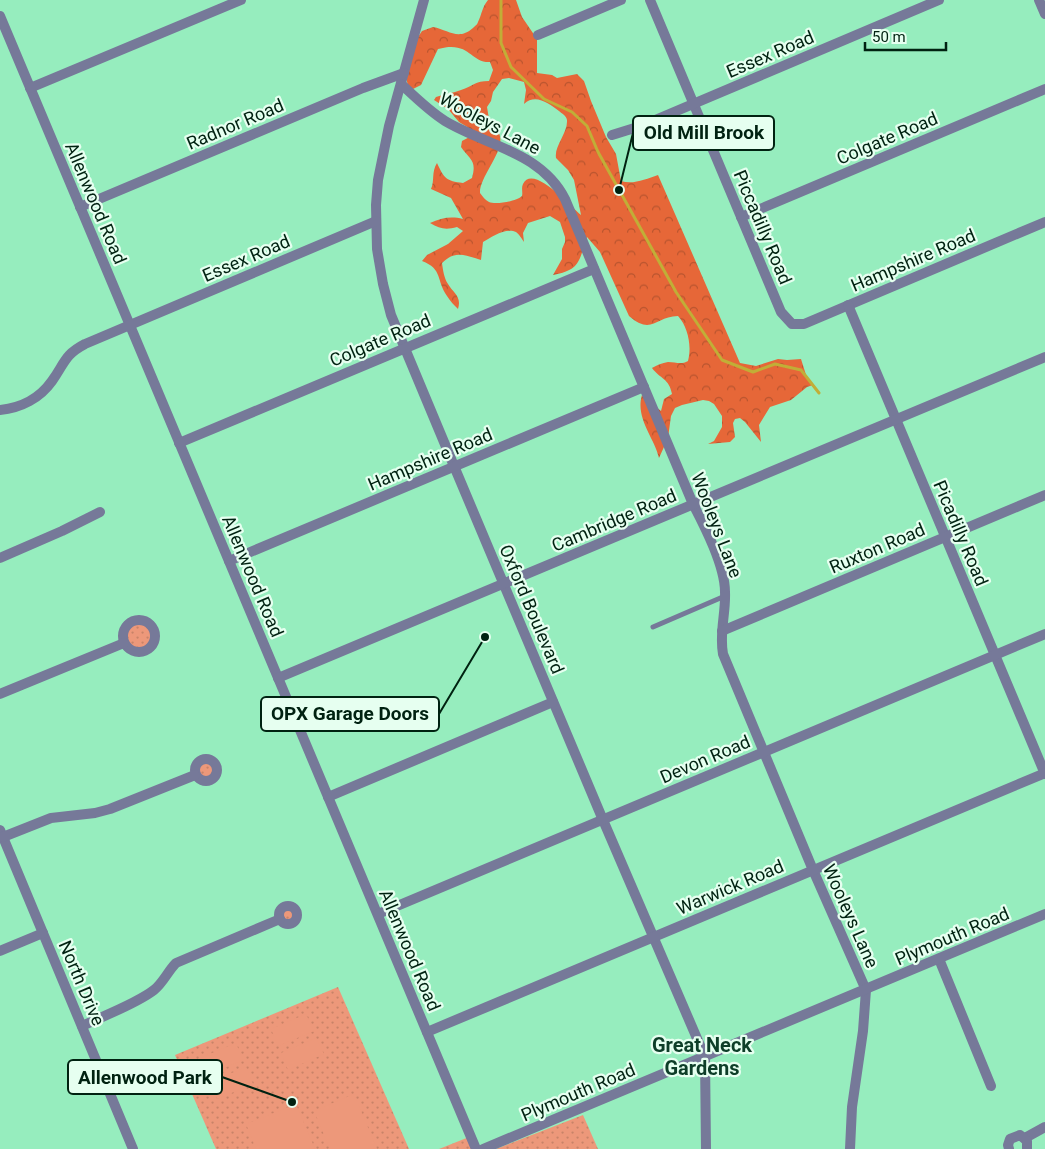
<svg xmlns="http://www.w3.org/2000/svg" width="1045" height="1149" font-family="Roboto,sans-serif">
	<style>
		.green { fill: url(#green-dots) }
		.forest { fill: url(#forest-crowns); fill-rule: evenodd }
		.pitch { fill: #ed987a }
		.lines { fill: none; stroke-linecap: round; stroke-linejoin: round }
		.stream { stroke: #c1ae37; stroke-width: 3 }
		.lane { stroke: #767999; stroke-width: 5 }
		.street { stroke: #767999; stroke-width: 10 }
		.labels { text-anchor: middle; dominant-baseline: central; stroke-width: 4.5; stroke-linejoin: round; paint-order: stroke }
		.street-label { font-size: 18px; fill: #021; stroke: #e6fff0 }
		.quarter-label { font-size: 20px; font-weight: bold; fill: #0d3e28; stroke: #e6fff0 }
		.leader { fill: none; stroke: #021; stroke-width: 2 }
		.callout-dot { fill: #021; stroke: #e6fff0; stroke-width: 2 }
		.callout { fill: #e6fff0; stroke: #021; stroke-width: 2 }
		.callout-label { font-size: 19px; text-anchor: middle; font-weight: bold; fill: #021 }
	</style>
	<defs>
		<pattern id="green-dots" width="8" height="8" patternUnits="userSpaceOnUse" patternTransform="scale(1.25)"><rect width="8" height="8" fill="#ed987a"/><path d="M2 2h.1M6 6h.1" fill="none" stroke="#c98368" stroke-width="1.8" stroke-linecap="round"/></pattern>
		<pattern id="forest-crowns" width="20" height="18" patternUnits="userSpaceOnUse" patternTransform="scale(1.25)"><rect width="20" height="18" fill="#e66738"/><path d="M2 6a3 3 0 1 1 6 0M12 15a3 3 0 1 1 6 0" fill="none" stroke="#b8542e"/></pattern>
	</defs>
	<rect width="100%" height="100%" fill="#96edbe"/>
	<g class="green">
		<circle cx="139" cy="636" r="16"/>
		<circle cx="206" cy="770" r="11"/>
		<circle cx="288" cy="915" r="9"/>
		<polygon points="338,987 409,1149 216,1149 175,1055"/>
		<polygon points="583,1115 598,1149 496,1149"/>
		<polygon points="469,1137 474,1149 439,1149"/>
	</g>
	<path class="forest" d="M488,0H516L522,17L537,39V73L552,75L557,78L577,74L584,81L591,101L606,137L616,154L621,181C633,185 646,179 658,175L740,363L756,366L778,359L787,360L801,359L807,378L813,385L807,387L791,400L770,407L759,425L761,442L745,422L740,418L735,419L733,423L735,437L730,442L708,444L714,441L722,427V416L714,404L709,401L703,400L682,405L675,408L671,416L668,438L659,458C654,437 635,418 642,395L661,411L664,399L672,394C669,378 660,379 652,368C657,365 662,363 668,362C676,362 681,365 688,361C692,346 688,327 678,316C656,316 652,336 629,316L600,252L587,237C579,260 581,270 553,275L562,259V249L565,242V237L560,222L550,216L528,223L523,233L524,242C522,239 519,234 516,232C506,227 491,237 483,242L481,260C465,255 455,250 442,263C443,270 444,278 448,284C453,293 462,296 458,309C454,305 450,301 447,296C436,280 443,269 422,261L427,255L448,244L463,231L457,227C446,230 440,229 430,223C441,218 451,216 463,219L451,198L431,189C435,180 431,173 437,163C444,178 446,181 463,183L472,178C477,160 470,160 461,147L462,141L477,133L459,122L448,109L434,100L436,97C445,94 453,93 461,90C473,86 475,81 489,81L493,70L490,62C470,63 470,40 438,49L421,85L413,89L408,86L406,77L418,37L422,31L433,27C449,30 458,41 473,28C476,25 477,25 478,22C482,14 482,7 488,0ZM509,78L524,82L526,90L524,104C536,93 549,104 559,111C562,114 566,115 567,120C568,133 554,146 556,158L568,170L574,180L581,215C573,209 533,163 523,184C521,188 523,192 522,196C517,201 496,205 489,202C485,200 483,197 480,193C479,176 509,147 498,132L491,131L487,107L491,101L493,92L502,79Z"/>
	<g class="pitch">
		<polygon points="306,1014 314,1031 278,1046 271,1029"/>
		<polygon points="316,1038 324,1054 288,1070 281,1053"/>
		<polygon points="236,1043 243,1060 207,1075 200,1058"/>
		<polygon points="246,1067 253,1084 217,1099 210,1082"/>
		<polygon points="354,1094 377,1149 330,1149 314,1111"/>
		<polygon points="296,1104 315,1149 256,1149 246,1124"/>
	</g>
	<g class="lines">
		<polyline class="stream" points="501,0 501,43 511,67 544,99 572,112 587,126 598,152 676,292 722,360 753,372 775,364 801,370 819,393"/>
		<polyline class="lane" points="653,627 725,596"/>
		<g class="street">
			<polyline points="424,0 389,126 378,180 376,205 377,249 383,284 391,315 454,466 603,820 705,1057 706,1149"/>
			<polyline points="650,0 781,312 792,324 804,324 1045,222"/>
			<polyline points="1039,0 1045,14"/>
			<polyline points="0,16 476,1149"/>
			<polyline points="538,35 621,0"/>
			<path d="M401,84C415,97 429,111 445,121C487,146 541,152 565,199L693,504C705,527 725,566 725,592C726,613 719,633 723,654L813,870L866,990L863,1031L852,1107L850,1149"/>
			<polyline points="30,88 241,0"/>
			<polyline points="612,135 641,126 939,0"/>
			<polyline points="80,207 363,88 404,73"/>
			<polyline points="741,217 1045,89"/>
			<polyline points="848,305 1045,774"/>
			<path d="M0,410C21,408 40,398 52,381C65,363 64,355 85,344L376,221"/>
			<polyline points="179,443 594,269"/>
			<polyline points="0,558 62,531 100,512"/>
			<polyline points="229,561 644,387"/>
			<circle cx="139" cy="636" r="16"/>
			<polyline points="722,631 1045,495"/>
			<polyline points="278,678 1045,357"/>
			<polyline points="0,694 124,643"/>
			<circle cx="206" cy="770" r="11"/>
			<polyline points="328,797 553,702"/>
			<polyline points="0,830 133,1149"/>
			<polyline points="3,837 51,818 95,813 110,809 195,775"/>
			<circle cx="288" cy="915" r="9"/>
			<polyline points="378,914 1045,634"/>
			<polyline points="0,951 43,933"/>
			<polyline points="939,959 991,1086"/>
			<path d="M82,1026C103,1016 136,1004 154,990C163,983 168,971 176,963L280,919"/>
			<polyline points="427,1032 1045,773"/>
			<polyline points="1025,1138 1045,1127"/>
			<polyline points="483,1149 1045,914"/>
			<polyline points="1009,1149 1008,1145 1010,1139 1020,1135 1027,1141 1027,1149"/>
		</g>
	</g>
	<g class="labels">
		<g class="street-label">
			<text transform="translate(770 54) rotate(-23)">Essex Road</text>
			<text transform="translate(490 123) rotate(28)">Wooleys Lane</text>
			<text transform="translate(235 124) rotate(-23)">Radnor Road</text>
			<text transform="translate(887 138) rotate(-23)">Colgate Road</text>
			<text transform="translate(96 203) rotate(67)">Allenwood Road</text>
			<text transform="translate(763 227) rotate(67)">Piccadilly Road</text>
			<text transform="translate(246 258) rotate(-23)">Essex Road</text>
			<text transform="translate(913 260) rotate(-23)">Hampshire Road</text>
			<text transform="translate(380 340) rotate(-23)">Colgate Road</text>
			<text transform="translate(430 459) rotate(-23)">Hampshire Road</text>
			<text transform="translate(614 520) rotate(-23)">Cambridge Road</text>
			<text transform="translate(717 525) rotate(69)">Wooleys Lane</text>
			<text transform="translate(961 533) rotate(67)">Picadilly Road</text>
			<text transform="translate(877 548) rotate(-23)">Ruxton Road</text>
			<text transform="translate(253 576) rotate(67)">Allenwood Road</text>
			<text transform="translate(532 609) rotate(67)">Oxford Boulevard</text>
			<text transform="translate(705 759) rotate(-23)">Devon Road</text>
			<text transform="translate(730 887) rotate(-23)">Warwick Road</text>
			<text transform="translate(851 916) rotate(66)">Wooleys Lane</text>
			<text transform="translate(952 936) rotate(-23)">Plymouth Road</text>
			<text transform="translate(410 950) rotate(67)">Allenwood Road</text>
			<text transform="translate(82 983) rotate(67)">North Drive</text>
			<text transform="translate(578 1092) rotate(-23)">Plymouth Road</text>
		</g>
		<g class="quarter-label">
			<text x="702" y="1045">Great Neck<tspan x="702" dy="23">Gardens</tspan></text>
		</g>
	</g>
	<path class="leader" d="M619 190L633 133M485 637L439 714M292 1102L222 1077"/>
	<g class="callout-dot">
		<circle cx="619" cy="190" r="5"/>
		<circle cx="485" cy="637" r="5"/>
		<circle cx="292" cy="1102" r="5"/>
	</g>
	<g class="callout">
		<rect x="633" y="116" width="141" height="34" rx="5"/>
		<rect x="261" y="697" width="178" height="34" rx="5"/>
		<rect x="68" y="1060" width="154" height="34" rx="5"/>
	</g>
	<g class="callout-label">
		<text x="704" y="139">Old Mill Brook</text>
		<text x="350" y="720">OPX Garage Doors</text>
		<text x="145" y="1084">Allenwood Park</text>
	</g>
	<path d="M865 42v8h81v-8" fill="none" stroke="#002211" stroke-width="2.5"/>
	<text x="872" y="42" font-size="15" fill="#002211" stroke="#e6fff0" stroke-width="4" paint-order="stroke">50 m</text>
</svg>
